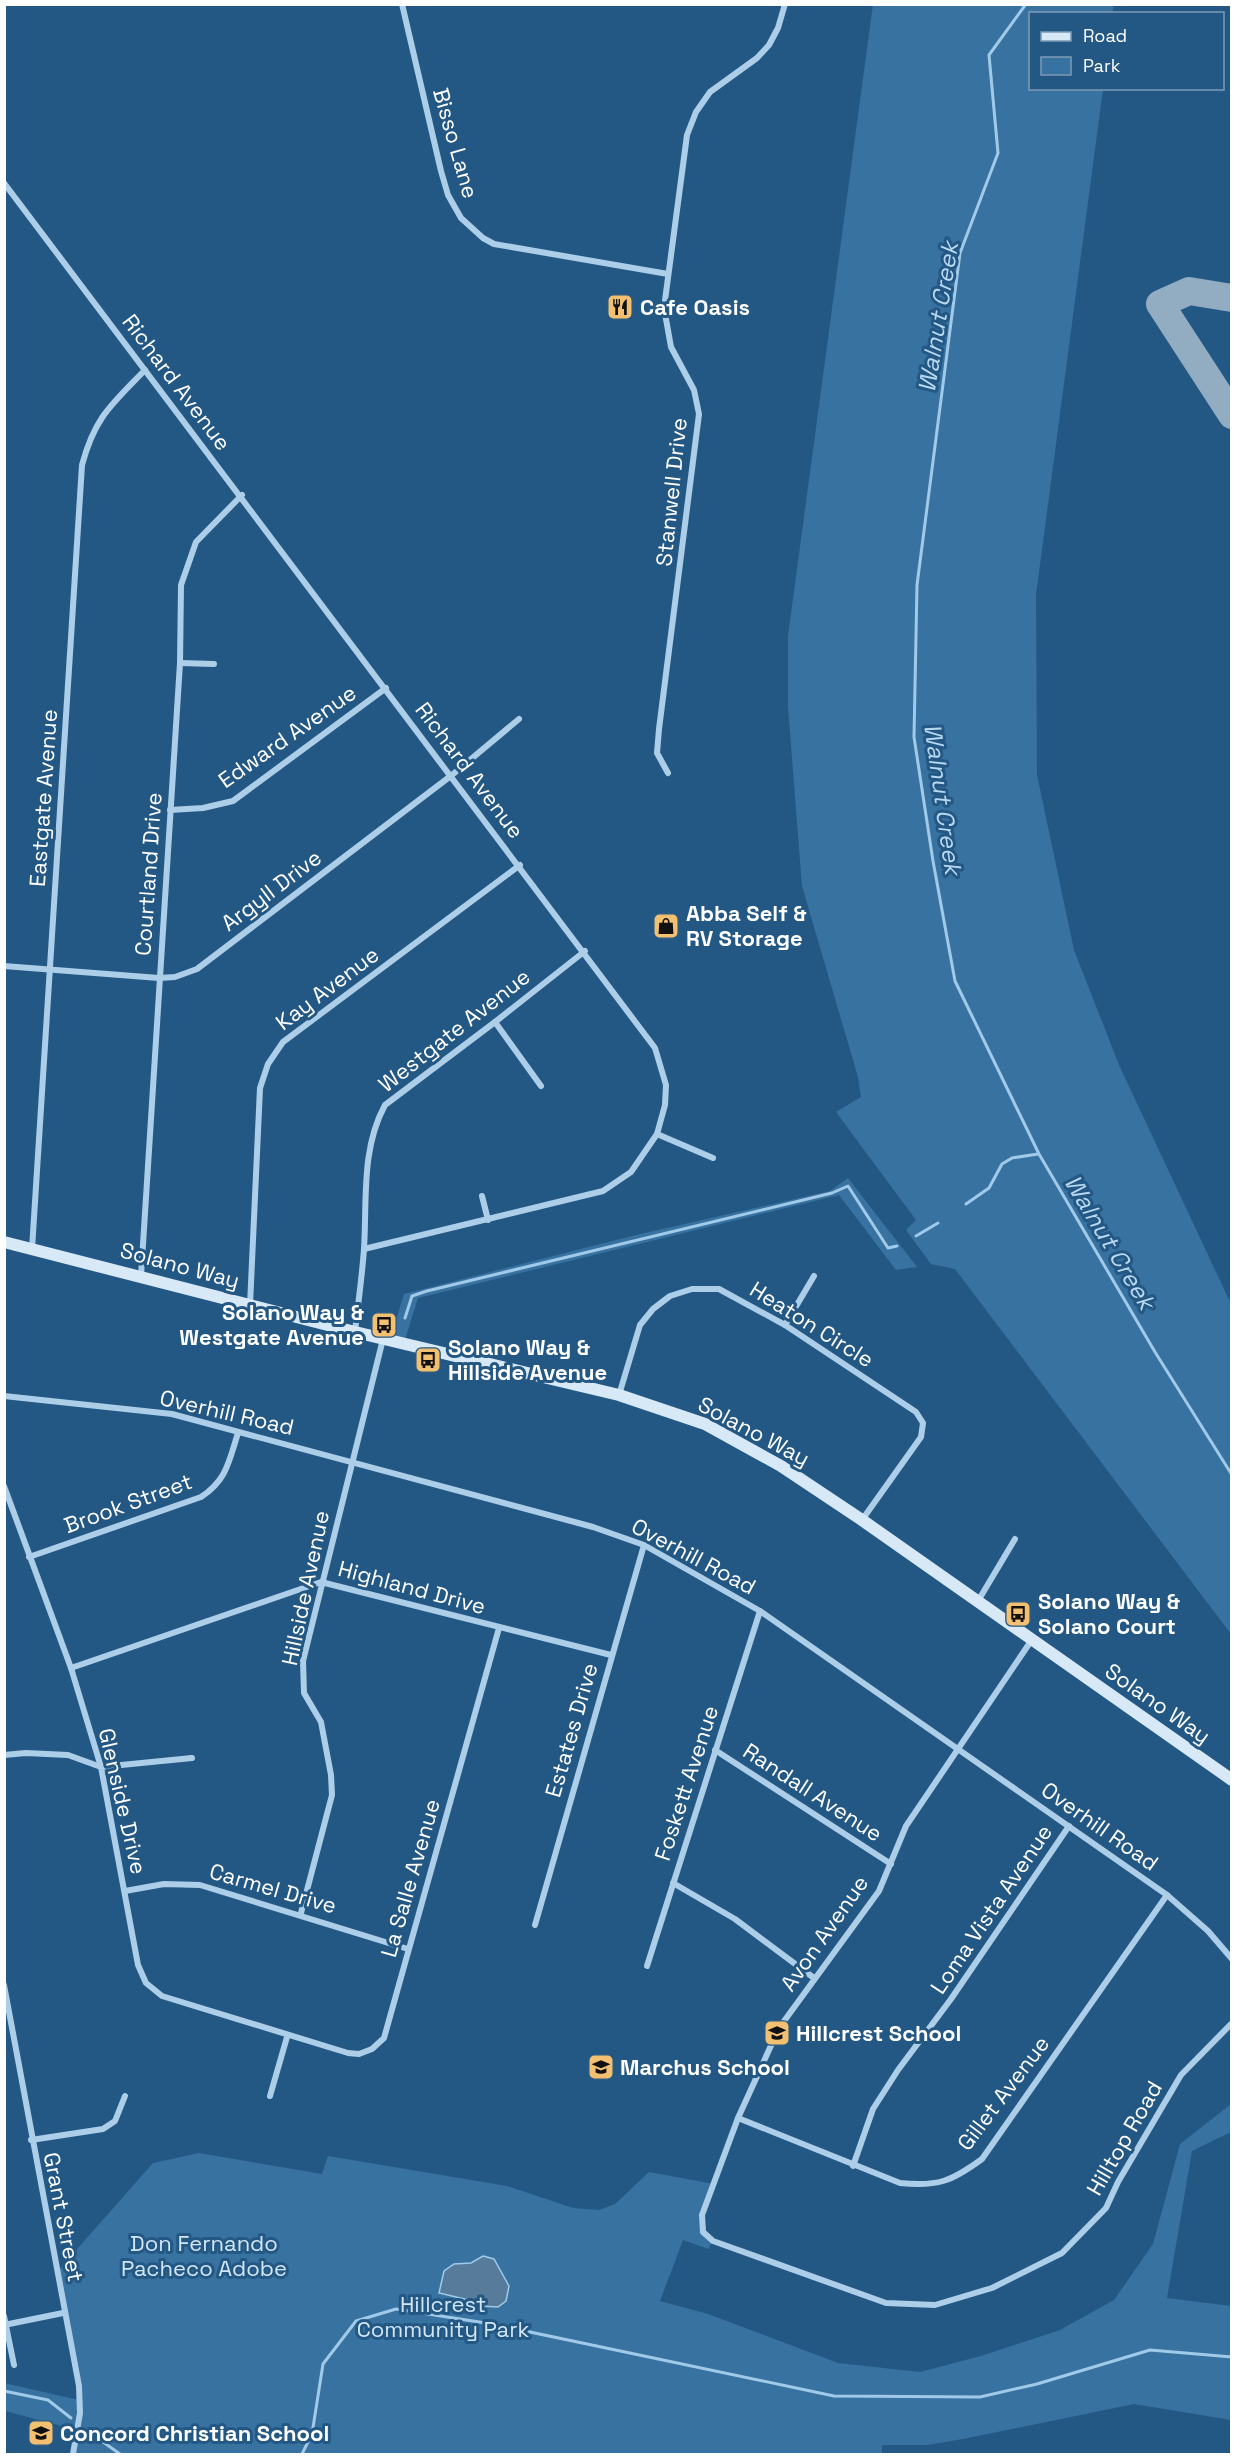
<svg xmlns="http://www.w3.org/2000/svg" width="1236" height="2459" font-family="'Space Grotesk',sans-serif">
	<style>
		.green { fill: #3872a1 }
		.water { fill: #577c9b; stroke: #a1cae9; stroke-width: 1.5 }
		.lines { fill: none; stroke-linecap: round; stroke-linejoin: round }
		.stream { stroke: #a1cae9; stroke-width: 3 }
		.taxiway { stroke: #92acc2; stroke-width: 28 }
		.street { stroke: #adcee8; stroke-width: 6 }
		.secondary { stroke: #d7e8f7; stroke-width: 12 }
		.labels { text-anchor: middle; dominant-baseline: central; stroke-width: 6; stroke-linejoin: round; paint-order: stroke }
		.street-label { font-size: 22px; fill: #fff; stroke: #245884 }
		.poi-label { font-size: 22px; font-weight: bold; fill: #fff; stroke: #245884; text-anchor: start }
		.park-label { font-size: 22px; fill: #d1e6f6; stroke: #245884 }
		.water-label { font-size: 24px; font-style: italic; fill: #b8d8f0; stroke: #245884 }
	</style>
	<rect width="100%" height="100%" fill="#245884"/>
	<g class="green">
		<polygon points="873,4 1114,5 1112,13 1030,14 1030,88 1103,89 1036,595 1037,775 1074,950 1119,1065 1231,1304 1231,1634 955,1269 931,1264 906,1230 916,1220 836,1112 861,1097 858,1077 802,886 788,707 788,636"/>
		<polygon points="848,1178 917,1267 896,1270 839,1195 418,1298 404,1343 390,1340 404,1294 636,1235 830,1191"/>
		<polygon points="1231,2104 1231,2132 1192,2151 1167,2298 1231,2306 1231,2420 1134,2404 963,2439 928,2445 882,2445 882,2454 73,2454 77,2430 5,2411 4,2383 79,2400 56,2273 153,2163 199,2153 322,2174 328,2156 507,2186 573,2208 599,2210 615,2204 649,2172 714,2184 702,2226 713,2241 708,2249 683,2240 660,2301 708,2314 838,2363 920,2372 981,2356 1060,2330 1114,2300 1153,2244 1180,2144"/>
	</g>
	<polygon class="water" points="483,2256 494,2259 509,2286 506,2301 498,2307 480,2306 473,2301 439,2293 444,2271 454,2264 471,2263"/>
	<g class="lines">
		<g class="stream">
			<polyline points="1026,4 989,55 998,153 960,253 917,585 914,737 933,861 955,981 1039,1154 1155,1352 1232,1475"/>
			<polyline points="966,1204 989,1188 1002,1164 1012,1158 1038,1154"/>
			<polyline points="916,1236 938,1223"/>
			<polyline points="405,1318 412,1296 427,1291 832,1193 848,1186 888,1248 897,1246"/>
			<polyline points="4,2391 48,2400 71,2418"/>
			<polyline points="86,2430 120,2454"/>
			<polyline points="302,2454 312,2434 323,2364 356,2321 396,2309 492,2324 834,2396 980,2397 1037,2384 1150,2350 1232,2357"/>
		</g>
		<polyline class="taxiway" points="1232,298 1189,291 1160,304 1232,415"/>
		<g class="street">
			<polyline points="402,4 441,171 448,195 461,218 483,238 494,244 668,274"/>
			<polyline points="4,183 655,1048 666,1085 665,1105 657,1134 631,1172 603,1191 364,1249"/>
			<polyline points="180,663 214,664"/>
			<polyline points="668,773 657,753 659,729 699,414 694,390 671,347 664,308 687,135 696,112 710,92 757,58 769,45 778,28 785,4"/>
			<polyline points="170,810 203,808 233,801 386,688"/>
			<polyline points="4,966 159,978 175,977 197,969 452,775 519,719"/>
			<polyline points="495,1022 541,1086"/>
			<polyline points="657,1134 713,1158"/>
			<polyline points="482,1196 488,1220"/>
			<path d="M32,1249L82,465C95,417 111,405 145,370"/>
			<polyline points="141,1276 180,663 181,585 196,542 242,495"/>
			<polyline points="250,1305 260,1088 268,1064 283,1042 520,865"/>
			<polyline points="785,1325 814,1276"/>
			<path d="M355,1332C358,1304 362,1277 364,1249C367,1200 361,1149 385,1105L495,1022L585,951"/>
			<polyline points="619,1395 640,1325 653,1309 670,1296 692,1289 719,1289 785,1325 916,1412 923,1423 921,1437 862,1520"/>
			<polyline points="4,1396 172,1414 593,1527 644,1545 760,1611 1167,1895 1208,1931 1232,1959"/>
			<polyline points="4,1486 71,1668 101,1767 138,1965 146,1983 162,1996 348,2053 359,2054 372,2049 384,2038 499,1628"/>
			<path d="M29,1557L201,1497C227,1480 229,1461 238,1433"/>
			<polyline points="978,1601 1015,1539"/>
			<polyline points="1031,1641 906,1826 879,1891 779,2028 738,2118 702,2215 703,2232 713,2241 886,2303 935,2305 992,2288 1062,2253 1106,2208 1118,2182 1181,2075 1232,2023"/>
			<polyline points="71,1668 321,1582 611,1655"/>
			<polyline points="715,1750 891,1864"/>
			<polyline points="4,1755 26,1753 68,1755 101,1767 192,1758"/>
			<polyline points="673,1883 735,1919 814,1978"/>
			<polyline points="125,1891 164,1884 200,1885 408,1949"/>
			<polyline points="301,1913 332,1795 331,1775 321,1722 304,1693 303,1661 383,1339"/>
			<polyline points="535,1925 644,1545"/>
			<polyline points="647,1966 760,1611"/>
			<polyline points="4,1985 79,2386 80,2413 73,2454"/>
			<polyline points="270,2096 287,2037"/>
			<path d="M738,2118L900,2183C938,2187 952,2181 982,2159L1167,1895"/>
			<polyline points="31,2140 103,2129 115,2121 125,2096"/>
			<polyline points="853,2166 873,2109 898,2070 951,1999 1069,1826"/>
			<polyline points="4,2316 14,2365"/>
			<polyline points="4,2325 63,2313"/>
		</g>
		<polyline class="secondary" points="4,1242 355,1332 619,1395 705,1424 781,1466 862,1520 1232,1780"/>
	</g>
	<defs>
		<g id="restaurant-square" transform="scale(1.35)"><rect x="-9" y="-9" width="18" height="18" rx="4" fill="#f3bf70" stroke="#245884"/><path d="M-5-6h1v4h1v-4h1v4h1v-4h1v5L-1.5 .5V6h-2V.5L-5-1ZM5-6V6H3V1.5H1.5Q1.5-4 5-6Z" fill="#111"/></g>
		<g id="shop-square" transform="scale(1.35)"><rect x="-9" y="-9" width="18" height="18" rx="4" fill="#f3bf70" stroke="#245884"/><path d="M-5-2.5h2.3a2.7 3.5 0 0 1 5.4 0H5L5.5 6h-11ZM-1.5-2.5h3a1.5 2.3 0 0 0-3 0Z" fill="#111"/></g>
		<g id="bus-square" transform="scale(1.35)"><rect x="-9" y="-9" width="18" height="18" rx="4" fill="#f3bf70" stroke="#245884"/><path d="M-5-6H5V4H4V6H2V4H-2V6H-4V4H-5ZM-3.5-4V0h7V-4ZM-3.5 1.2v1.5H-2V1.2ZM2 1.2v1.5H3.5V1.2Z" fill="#111"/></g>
		<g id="school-square" transform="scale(1.35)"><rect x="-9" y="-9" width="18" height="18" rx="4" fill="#f3bf70" stroke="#245884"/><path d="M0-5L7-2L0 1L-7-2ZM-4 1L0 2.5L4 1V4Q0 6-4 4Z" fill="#111"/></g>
	</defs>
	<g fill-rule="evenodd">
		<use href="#restaurant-square" x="620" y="307"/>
		<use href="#shop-square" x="666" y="926"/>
		<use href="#bus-square" x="384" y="1325"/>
		<use href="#bus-square" x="428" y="1360"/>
		<use href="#bus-square" x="1018" y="1614"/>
		<use href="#school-square" x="777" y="2033"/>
		<use href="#school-square" x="601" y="2067"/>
		<use href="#school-square" x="41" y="2433"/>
	</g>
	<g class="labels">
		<g class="street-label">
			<text transform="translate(456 143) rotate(74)">Bisso Lane</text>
			<text transform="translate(177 382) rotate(53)">Richard Avenue</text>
			<text transform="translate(671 492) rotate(-84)">Stanwell Drive</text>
			<text transform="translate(287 736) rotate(-35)">Edward Avenue</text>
			<text transform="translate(470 770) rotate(53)">Richard Avenue</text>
			<text transform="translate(43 798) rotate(-86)">Eastgate Avenue</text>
			<text transform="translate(148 874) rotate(-86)">Courtland Drive</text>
			<text transform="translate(271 890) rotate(-37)">Argyll Drive</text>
			<text transform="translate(327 988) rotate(-37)">Kay Avenue</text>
			<text transform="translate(454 1030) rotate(-38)">Westgate Avenue</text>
			<text transform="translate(180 1265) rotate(15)">Solano Way</text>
			<text transform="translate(812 1324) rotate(32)">Heaton Circle</text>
			<text transform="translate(227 1412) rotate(13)">Overhill Road</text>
			<text transform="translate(754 1431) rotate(28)">Solano Way</text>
			<text transform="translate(128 1503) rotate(-20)">Brook Street</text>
			<text transform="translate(694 1556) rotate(28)">Overhill Road</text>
			<text transform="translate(412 1587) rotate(15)">Highland Drive</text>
			<text transform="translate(305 1588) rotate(-78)">Hillside Avenue</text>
			<text transform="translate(1158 1703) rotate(35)">Solano Way</text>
			<text transform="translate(571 1730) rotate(-74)">Estates Drive</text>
			<text transform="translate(686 1783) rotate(-72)">Foskett Avenue</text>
			<text transform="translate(813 1792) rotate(33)">Randall Avenue</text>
			<text transform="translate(123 1801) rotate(77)">Glenside Drive</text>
			<text transform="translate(1100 1826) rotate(35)">Overhill Road</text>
			<text transform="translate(410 1878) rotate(-74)">La Salle Avenue</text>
			<text transform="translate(273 1888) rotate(16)">Carmel Drive</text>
			<text transform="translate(991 1909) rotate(-56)">Loma Vista Avenue</text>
			<text transform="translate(824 1933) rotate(-55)">Avon Avenue</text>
			<text transform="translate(1003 2093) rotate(-53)">Gillet Avenue</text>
			<text transform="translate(1124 2138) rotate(-60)">Hilltop Road</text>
			<text transform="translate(64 2217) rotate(79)">Grant Street</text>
		</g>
		<g class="poi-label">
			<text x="640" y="307">Cafe Oasis</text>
			<text x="686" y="913">Abba Self &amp;<tspan x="686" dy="25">RV Storage</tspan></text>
			<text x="364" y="1312" text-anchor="end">Solano Way &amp;<tspan x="364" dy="25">Westgate Avenue</tspan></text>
			<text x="448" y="1347">Solano Way &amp;<tspan x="448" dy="25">Hillside Avenue</tspan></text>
			<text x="1038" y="1601">Solano Way &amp;<tspan x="1038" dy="25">Solano Court</tspan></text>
			<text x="796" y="2033">Hillcrest School</text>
			<text x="620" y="2067">Marchus School</text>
			<text x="60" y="2433">Concord Christian School</text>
		</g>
		<g class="park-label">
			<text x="204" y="2243">Don Fernando<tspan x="204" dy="25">Pacheco Adobe</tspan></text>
			<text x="443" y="2304">Hillcrest<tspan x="443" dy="25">Community Park</tspan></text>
		</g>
		<g class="water-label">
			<text transform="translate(938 317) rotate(-81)">Walnut Creek</text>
			<text transform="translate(943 799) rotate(82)">Walnut Creek</text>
			<text transform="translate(1110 1242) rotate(59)">Walnut Creek</text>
		</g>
	</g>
	<rect width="1236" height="2459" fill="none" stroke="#ffffff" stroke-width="12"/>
	<rect x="1029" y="12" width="195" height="78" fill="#245884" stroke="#7c9bb5" stroke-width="1.5"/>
	<rect x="1041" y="32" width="30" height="9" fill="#d7e8f7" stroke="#7c9bb5" stroke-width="1.5"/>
	<text x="1083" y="42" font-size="18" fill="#ffffff">Road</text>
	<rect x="1041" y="57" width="30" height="18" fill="#3872a1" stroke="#7c9bb5" stroke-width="1.5"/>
	<text x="1083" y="72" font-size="18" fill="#ffffff">Park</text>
</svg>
